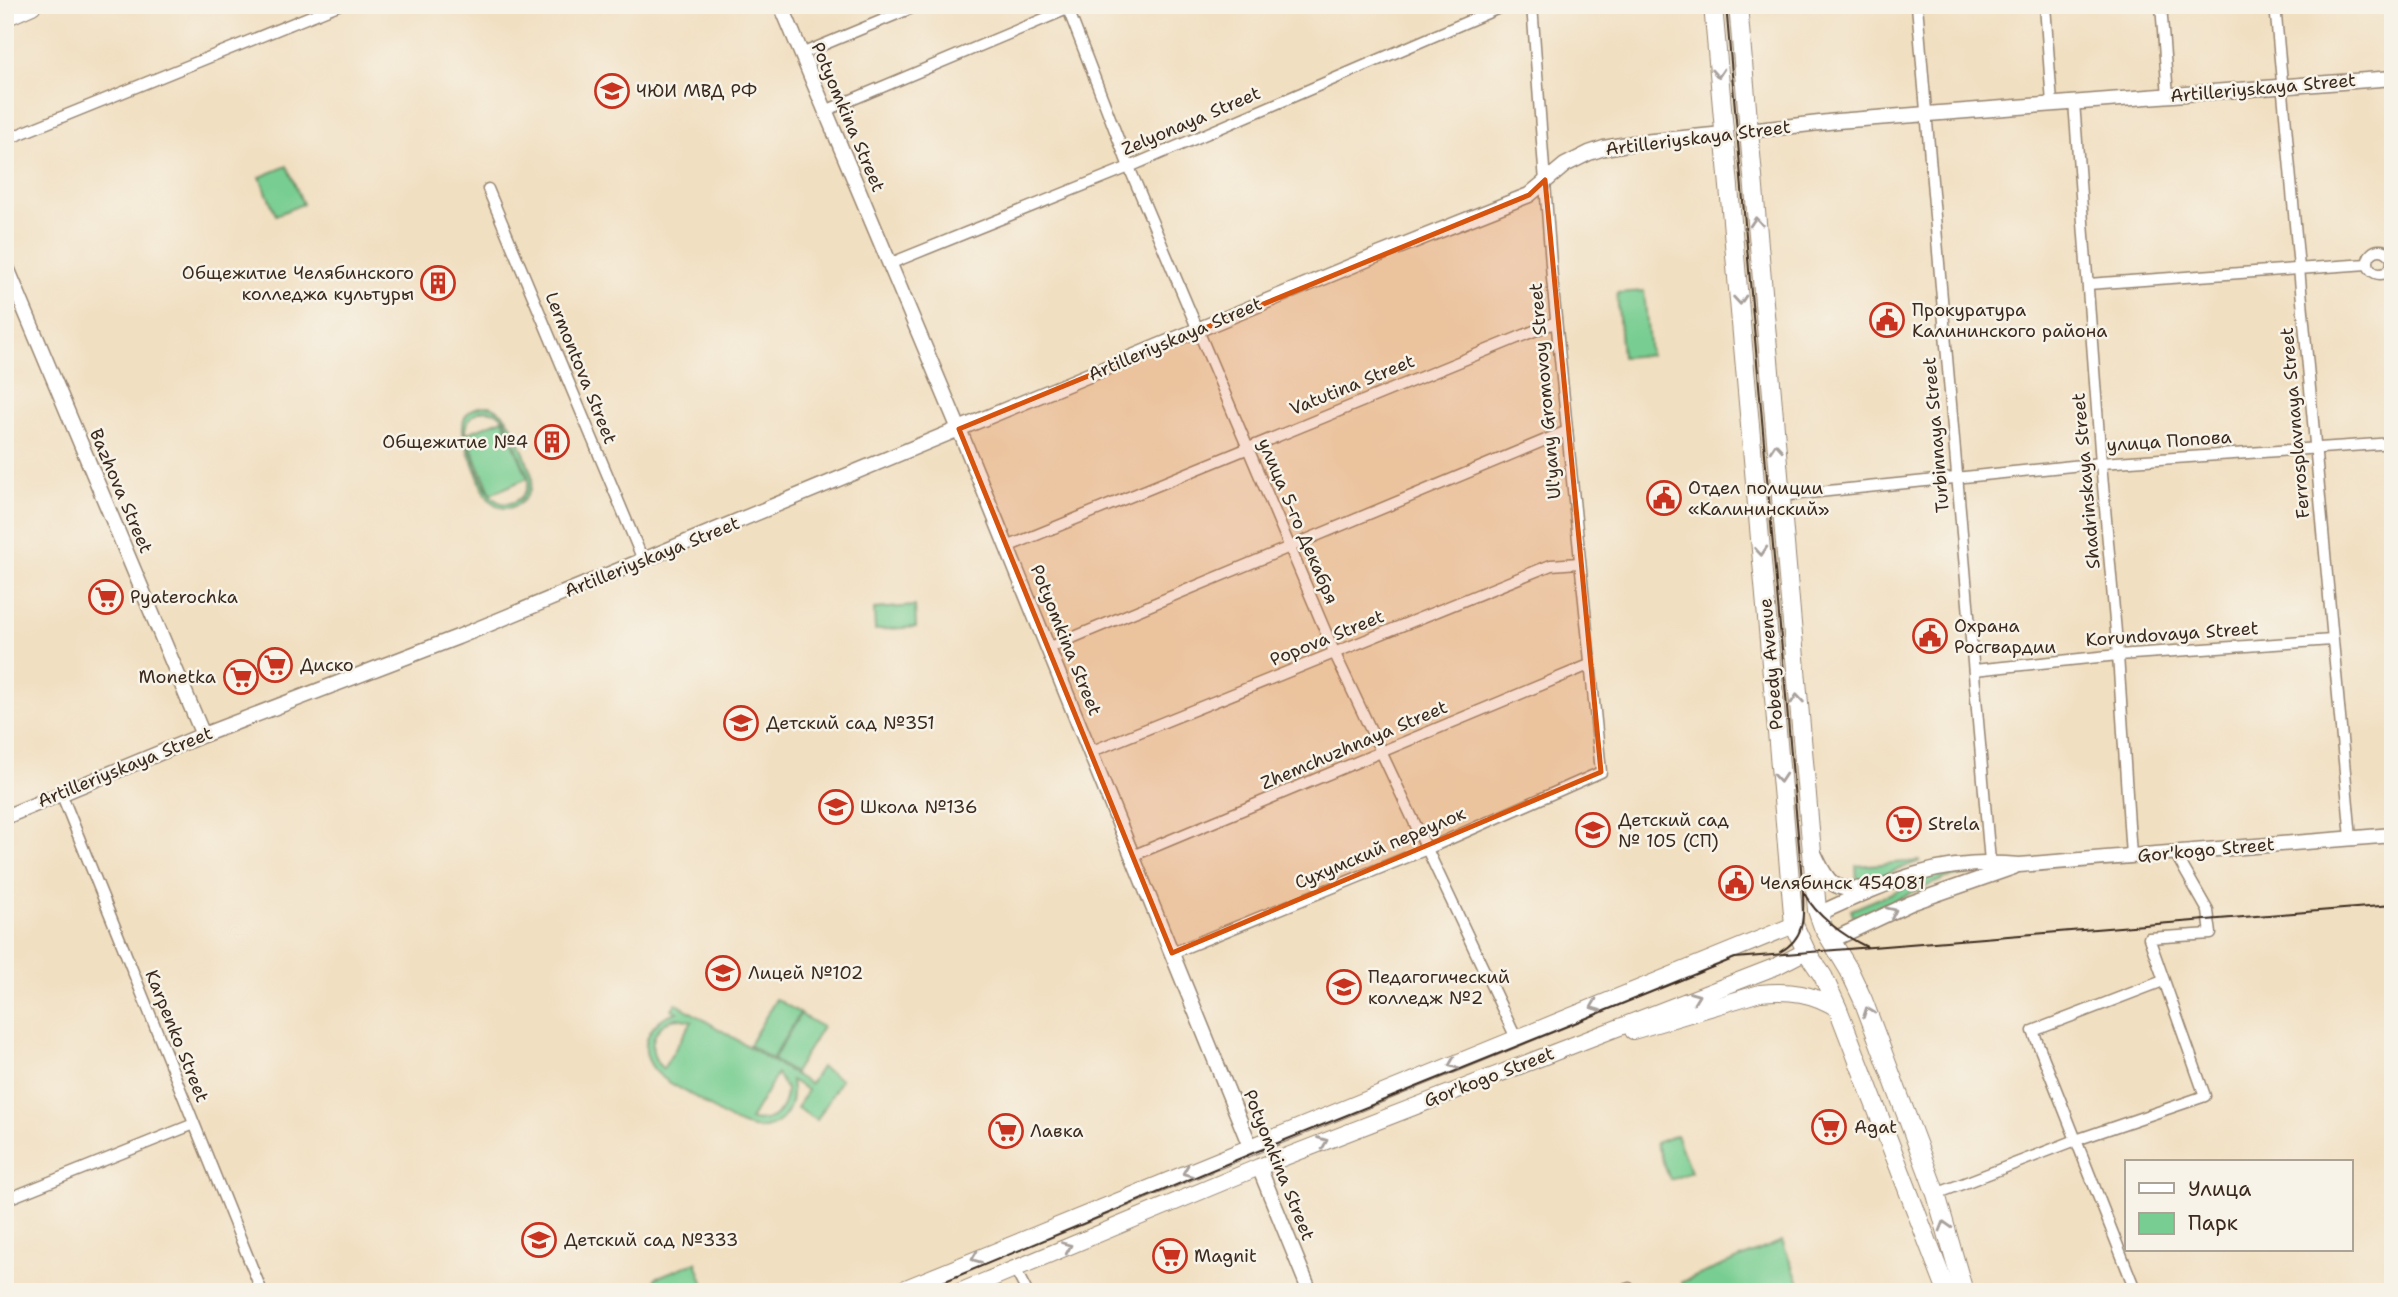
<svg xmlns="http://www.w3.org/2000/svg" width="2398" height="1297" font-family="'Shantell Sans',sans-serif">
	<style>
		.green { fill: #78ce92; stroke: #5a7c58; stroke-width: 2; fill-rule: evenodd }
		.lines { fill: none; stroke-linecap: round; stroke-linejoin: round }
		.minor-casing { stroke: #968470; stroke-width: 13 }
		.tertiary-casing { stroke: #968470; stroke-width: 17 }
		.secondary-casing { stroke: #968470; stroke-width: 18 }
		.primary-casing { stroke: #968470; stroke-width: 20 }
		.minor { stroke: #fff; stroke-width: 10 }
		.tertiary { stroke: #fff; stroke-width: 14 }
		.secondary { stroke: #fff; stroke-width: 16 }
		.primary { stroke: #fff; stroke-width: 18 }
		.tram { stroke: #3b2a1e; stroke-width: 2 }
		.oneway { stroke: #a79f9a }
		.marked { fill: #d7540e; fill-opacity: 0.2; stroke: #d7540e; stroke-width: 5; stroke-linejoin: round }
		.labels { text-anchor: middle; dominant-baseline: central; stroke-width: 5; stroke-linejoin: round; paint-order: stroke }
		.street-label { font-size: 18px; fill: #3b2a1e; stroke: #f7f3e8 }
		.poi-label { font-size: 18px; fill: #3b2a1e; stroke: #f7f3e8; text-anchor: start }
	</style>
	<rect width="100%" height="100%" fill="#f7f3e8"/>
	<filter id="ink" filterUnits="userSpaceOnUse"><feTurbulence type="fractalNoise" baseFrequency=".0143" numOctaves="2"/><feDisplacementMap in="SourceGraphic" scale="14" xChannelSelector="R" yChannelSelector="G"/><feConvolveMatrix kernelMatrix="1 2 1 2 8 2 1 2 1" color-interpolation-filters="sRGB"/></filter>
	<filter id="wash" filterUnits="userSpaceOnUse"><feTurbulence type="fractalNoise" baseFrequency=".00686" numOctaves="4" result="noise"/><feDisplacementMap in="SourceGraphic" scale="28" xChannelSelector="R" yChannelSelector="G"/><feGaussianBlur stdDeviation="1.57" result="paint"/><feColorMatrix in="noise" values="0 0 0 0 0 0 0 0 0 0 0 0 0 0 0 0 0 1.4 0 .05"/><feComposite in="paint" operator="in"/></filter>
	<g filter="url(#wash)">
		<rect width="100%" height="100%" fill="#f1dfc1"/>
		<g class="green">
			<polygon points="287,166 303,204 276,215 260,177"/>
			<polygon points="1644,291 1650,355 1622,357 1617,293"/>
			<path d="M490,406C514,413 524,455 532,476C534,500 507,520 489,499C482,491 479,478 475,469C466,446 447,406 490,406ZM486,410L496,412L505,419L528,476C532,498 504,515 490,494C479,478 473,455 466,437V435L491,494L528,478L503,419L465,434C465,421 473,412 486,410Z"/>
			<polygon points="915,606 916,627 875,630 874,609"/>
			<polygon points="1920,861 1860,884 1857,881 1856,866"/>
			<polygon points="2000,868 1946,878 1854,918 1851,910 1942,872"/>
			<polygon points="776,999 800,1013 772,1059 749,1045"/>
			<path d="M676,1003L810,1084L821,1067L841,1079L817,1120L797,1108L807,1090L791,1080C793,1094 793,1108 781,1120C754,1144 718,1111 695,1097C680,1088 660,1080 651,1065C637,1042 654,1018 677,1012L672,1009ZM677,1018L692,1021L663,1069C644,1051 652,1024 677,1018ZM777,1074L786,1089C786,1111 772,1124 750,1120Z"/>
			<polygon points="800,1014 822,1027 794,1073 773,1060"/>
			<polygon points="1676,1135 1691,1172 1670,1180 1656,1143"/>
			<polygon points="1782,1241 1802,1290 1686,1292 1682,1282"/>
			<polygon points="696,1262 704,1285 687,1292 660,1292 655,1278"/>
		</g>
	</g>
	<g filter="url(#ink)">
		<g class="lines">
			<g class="minor-casing">
				<g id="minor">
					<polyline points="1917,5 1990,862"/>
					<polyline points="2045,5 2052,104"/>
					<polyline points="2161,5 2168,96"/>
					<polyline points="2275,5 2351,838"/>
					<polyline points="1068,9 1129,167 1335,654 1516,1038"/>
					<polyline points="801,54 919,5"/>
					<polyline points="2074,102 2101,463 2118,655 2131,856"/>
					<polyline points="825,111 1077,5"/>
					<polyline points="5,140 338,5"/>
					<polyline points="488,189 643,560"/>
					<circle cx="2380" cy="262" r="12"/>
					<polyline points="889,264 1129,167 1506,5"/>
					<polyline points="2088,284 2367,264"/>
					<polyline points="1780,496 2101,463 2393,443"/>
					<polyline points="1007,547 1556,322"/>
					<polyline points="1048,648 1567,431"/>
					<polyline points="1974,670 2118,655 2332,640"/>
					<polyline points="1090,752 1551,565 1579,563"/>
					<polyline points="61,793 262,1292"/>
					<polyline points="1132,856 1589,665"/>
					<polyline points="1172,953 1427,849 1601,772 1552,278 1532,5"/>
					<polyline points="1936,1194 2076,1140 2205,1096 2149,938 2211,934 2208,911 2175,853"/>
					<polyline points="5,1200 194,1124"/>
					<polyline points="1015,1269 1027,1292"/>
					<polyline points="1621,1292 1629,1288"/>
					<polyline points="2136,1292 2033,1031 2163,981"/>
				</g>
			</g>
			<g class="tertiary-casing">
				<g id="tertiary">
					<polyline points="781,5 959,429 1250,1146"/>
					<polyline points="1749,131 1837,121 2393,78"/>
					<polyline points="5,263 203,735"/>
					<polyline points="5,817 203,735 458,637 1373,257 1529,195 1565,165 1589,153 1604,148 1633,143 1723,134"/>
					<path d="M1815,855C1828,884 1834,892 1867,888"/>
					<path d="M1818,914C1890,881 1938,858 2019,865L2393,835"/>
					<polyline points="1830,941 1911,903 2014,867"/>
					<polyline points="1259,1167 1310,1292"/>
				</g>
			</g>
			<g class="secondary-casing">
				<g id="secondary">
					<path d="M1633,1031L1760,993C1790,990 1813,993 1838,1009"/>
					<polyline points="896,1292 1794,925"/>
					<polyline points="959,1292 1259,1167 1777,966 1806,951"/>
				</g>
			</g>
			<g class="primary-casing">
				<g id="primary">
					<polyline points="1713,5 1794,925 1806,951 1823,976 1838,1009 1947,1292"/>
					<polyline points="1738,5 1817,910 1823,927 1849,970 1863,1000 1936,1194 1964,1292"/>
					<polyline points="5,17 32,5"/>
				</g>
			</g>
			<use href="#minor" class="minor"/>
			<use href="#tertiary" class="tertiary"/>
			<use href="#secondary" class="secondary"/>
			<use href="#primary" class="primary"/>
			<g class="tram">
				<path d="M1726,5L1803,892C1804,918 1805,938 1780,952"/>
				<path d="M1804,893C1816,916 1844,936 1867,947"/>
				<polyline points="919,1292 1253,1153 1735,958 2393,905"/>
			</g>
		</g>
		<defs><path id="oneway-chevron" d="M-2-3.5L2.5 0L-2 3.5" fill="none" stroke-width="1.6" stroke-linecap="round" stroke-linejoin="round" transform="scale(1.75)"/></defs>
		<g class="oneway">
			<use href="#oneway-chevron" transform="translate(1718 73) rotate(86)"/>
			<use href="#oneway-chevron" transform="translate(1756 222) rotate(-95)"/>
			<use href="#oneway-chevron" transform="translate(1740 300) rotate(85)"/>
			<use href="#oneway-chevron" transform="translate(1776 448) rotate(-95)"/>
			<use href="#oneway-chevron" transform="translate(1761 551) rotate(85)"/>
			<use href="#oneway-chevron" transform="translate(1797 699) rotate(-95)"/>
			<use href="#oneway-chevron" transform="translate(1780 778) rotate(85)"/>
			<use href="#oneway-chevron" transform="translate(1892 912) rotate(-25)"/>
			<use href="#oneway-chevron" transform="translate(1695 997) rotate(-21)"/>
			<use href="#oneway-chevron" transform="translate(1595 1006) rotate(158)"/>
			<use href="#oneway-chevron" transform="translate(1868 1012) rotate(-111)"/>
			<use href="#oneway-chevron" transform="translate(1453 1064) rotate(158)"/>
			<use href="#oneway-chevron" transform="translate(1323 1142) rotate(-22)"/>
			<use href="#oneway-chevron" transform="translate(1187 1172) rotate(158)"/>
			<use href="#oneway-chevron" transform="translate(1945 1226) rotate(-106)"/>
			<use href="#oneway-chevron" transform="translate(1067 1247) rotate(-23)"/>
			<use href="#oneway-chevron" transform="translate(976 1258) rotate(158)"/>
		</g>
	</g>
	<path class="marked" d="M1545,180L1601,772L1172,953L959,429L1529,195Z"/>
	<defs>
		<g id="university-ring" transform="scale(1.75)"><circle r="9.5" fill="#f7f3e8" stroke="#c8321e" stroke-width="1.5"/><path d="M0-5L7-2L0 1L-7-2ZM-4 1L0 2.5L4 1V4Q0 6-4 4Z" fill="#c8321e"/></g>
		<g id="building-ring" transform="scale(1.75)"><circle r="9.5" fill="#f7f3e8" stroke="#c8321e" stroke-width="1.5"/><path d="M-4-6H4V6H1V3H-1V6H-4ZM-2.5-4.3h1.7v1.8h-1.7ZM.8-4.3h1.7v1.8H.8ZM-2.5-1h1.7V.8h-1.7ZM.8-1h1.7V.8H.8Z" fill="#c8321e"/></g>
		<g id="civic-ring" transform="scale(1.75)"><circle r="9.5" fill="#f7f3e8" stroke="#c8321e" stroke-width="1.5"/><path d="M-.6-6.5H3V-4.5H.6V-3L4-1V1h2V6H-6V1h2V-1L-.6-3ZM-1.2 2.5V6h2.4V2.5Z" fill="#c8321e"/></g>
		<g id="supermarket-ring" transform="scale(1.75)"><circle r="9.5" fill="#f7f3e8" stroke="#c8321e" stroke-width="1.5"/><path d="M-6-5.5h2.5l.6 2H6L4.5 2H-2.5L-4.4-4H-6ZM-1.5 3.2a1.3 1.3 0 1 0 .1 0ZM3 3.2a1.3 1.3 0 1 0 .1 0Z" fill="#c8321e"/></g>
		<g id="school-ring" transform="scale(1.75)"><circle r="9.5" fill="#f7f3e8" stroke="#c8321e" stroke-width="1.5"/><path d="M0-5L7-2L0 1L-7-2ZM-4 1L0 2.5L4 1V4Q0 6-4 4Z" fill="#c8321e"/></g>
	</defs>
	<g fill-rule="evenodd">
		<use href="#university-ring" x="612" y="91"/>
		<use href="#building-ring" x="438" y="283"/>
		<use href="#civic-ring" x="1887" y="320"/>
		<use href="#building-ring" x="552" y="442"/>
		<use href="#civic-ring" x="1664" y="498"/>
		<use href="#supermarket-ring" x="106" y="597"/>
		<use href="#civic-ring" x="1930" y="636"/>
		<use href="#supermarket-ring" x="275" y="665"/>
		<use href="#supermarket-ring" x="241" y="677"/>
		<use href="#school-ring" x="741" y="723"/>
		<use href="#school-ring" x="836" y="807"/>
		<use href="#supermarket-ring" x="1904" y="824"/>
		<use href="#school-ring" x="1593" y="830"/>
		<use href="#civic-ring" x="1736" y="883"/>
		<use href="#school-ring" x="723" y="973"/>
		<use href="#university-ring" x="1344" y="987"/>
		<use href="#supermarket-ring" x="1829" y="1127"/>
		<use href="#supermarket-ring" x="1006" y="1131"/>
		<use href="#school-ring" x="539" y="1240"/>
		<use href="#supermarket-ring" x="1170" y="1256"/>
	</g>
	<g class="labels">
		<g class="street-label">
			<text transform="translate(2263 88) rotate(-5)">Artilleriyskaya Street</text>
			<text transform="translate(848 117) rotate(67)">Potyomkina Street</text>
			<text transform="translate(1191 121) rotate(-23)">Zelyonaya Street</text>
			<text transform="translate(1698 138) rotate(-7)">Artilleriyskaya Street</text>
			<text transform="translate(1175 339) rotate(-23)">Artilleriyskaya Street</text>
			<text transform="translate(581 368) rotate(68)">Lermontova Street</text>
			<text transform="translate(1352 385) rotate(-22)">Vatutina Street</text>
			<text transform="translate(1545 391) rotate(-95)">Ul'yany Gromovoy Street</text>
			<text transform="translate(2295 423) rotate(-95)">Ferrosplavnaya Street</text>
			<text transform="translate(1936 435) rotate(-95)">Turbinnaya Street</text>
			<text transform="translate(2169 441) rotate(-4)">улица Попова</text>
			<text transform="translate(2086 481) rotate(-95)">Shadrinskaya Street</text>
			<text transform="translate(121 491) rotate(67)">Bazhova Street</text>
			<text transform="translate(1298 521) rotate(67)">улица 5-го Декабря</text>
			<text transform="translate(652 557) rotate(-22)">Artilleriyskaya Street</text>
			<text transform="translate(2172 634) rotate(-4)">Korundovaya Street</text>
			<text transform="translate(1327 638) rotate(-22)">Popova Street</text>
			<text transform="translate(1066 640) rotate(68)">Potyomkina Street</text>
			<text transform="translate(1771 664) rotate(-95)">Pobedy Avenue</text>
			<text transform="translate(1354 745) rotate(-23)">Zhemchuzhnaya Street</text>
			<text transform="translate(125 767) rotate(-22)">Artilleriyskaya Street</text>
			<text transform="translate(1380 848) rotate(-23)">Сухумский переулок</text>
			<text transform="translate(2206 850) rotate(-5)">Gor'kogo Street</text>
			<text transform="translate(177 1036) rotate(68)">Karpenko Street</text>
			<text transform="translate(1489 1077) rotate(-21)">Gor'kogo Street</text>
			<text transform="translate(1279 1165) rotate(68)">Potyomkina Street</text>
		</g>
		<g class="poi-label">
			<text x="636" y="91">ЧЮИ МВД РФ</text>
			<text x="414" y="273" text-anchor="end">Общежитие Челябинского<tspan x="414" dy="21">колледжа культуры</tspan></text>
			<text x="1912" y="310">Прокуратура<tspan x="1912" dy="21">Калининского района</tspan></text>
			<text x="528" y="442" text-anchor="end">Общежитие №4</text>
			<text x="1688" y="488">Отдел полиции<tspan x="1688" dy="21">«Калининский»</tspan></text>
			<text x="130" y="597">Pyaterochka</text>
			<text x="1954" y="626">Охрана<tspan x="1954" dy="21">Росгвардии</tspan></text>
			<text x="300" y="665">Диско</text>
			<text x="216" y="677" text-anchor="end">Monetka</text>
			<text x="766" y="723">Детский сад №351</text>
			<text x="860" y="807">Школа №136</text>
			<text x="1618" y="820">Детский сад<tspan x="1618" dy="21">№ 105 (СП)</tspan></text>
			<text x="1928" y="824">Strela</text>
			<text x="1760" y="883">Челябинск 454081</text>
			<text x="748" y="973">Лицей №102</text>
			<text x="1368" y="977">Педагогический<tspan x="1368" dy="21">колледж №2</tspan></text>
			<text x="1854" y="1127">Agat</text>
			<text x="1030" y="1131">Лавка</text>
			<text x="564" y="1240">Детский сад №333</text>
			<text x="1194" y="1256">Magnit</text>
		</g>
	</g>
	<rect width="2398" height="1297" fill="none" stroke="#f7f3e8" stroke-width="28"/>
	<rect x="2125" y="1160" width="228" height="91" fill="#f7f3e8" stroke="#aca397" stroke-width="2"/>
	<rect x="2139" y="1183" width="35" height="10" fill="#ffffff" stroke="#aca397" stroke-width="2"/>
	<text x="2188" y="1196" font-size="21" fill="#3b2a1e">Улица</text>
	<rect x="2139" y="1213" width="35" height="21" fill="#78ce92" stroke="#aca397" stroke-width="2"/>
	<text x="2188" y="1230" font-size="21" fill="#3b2a1e">Парк</text>
</svg>
